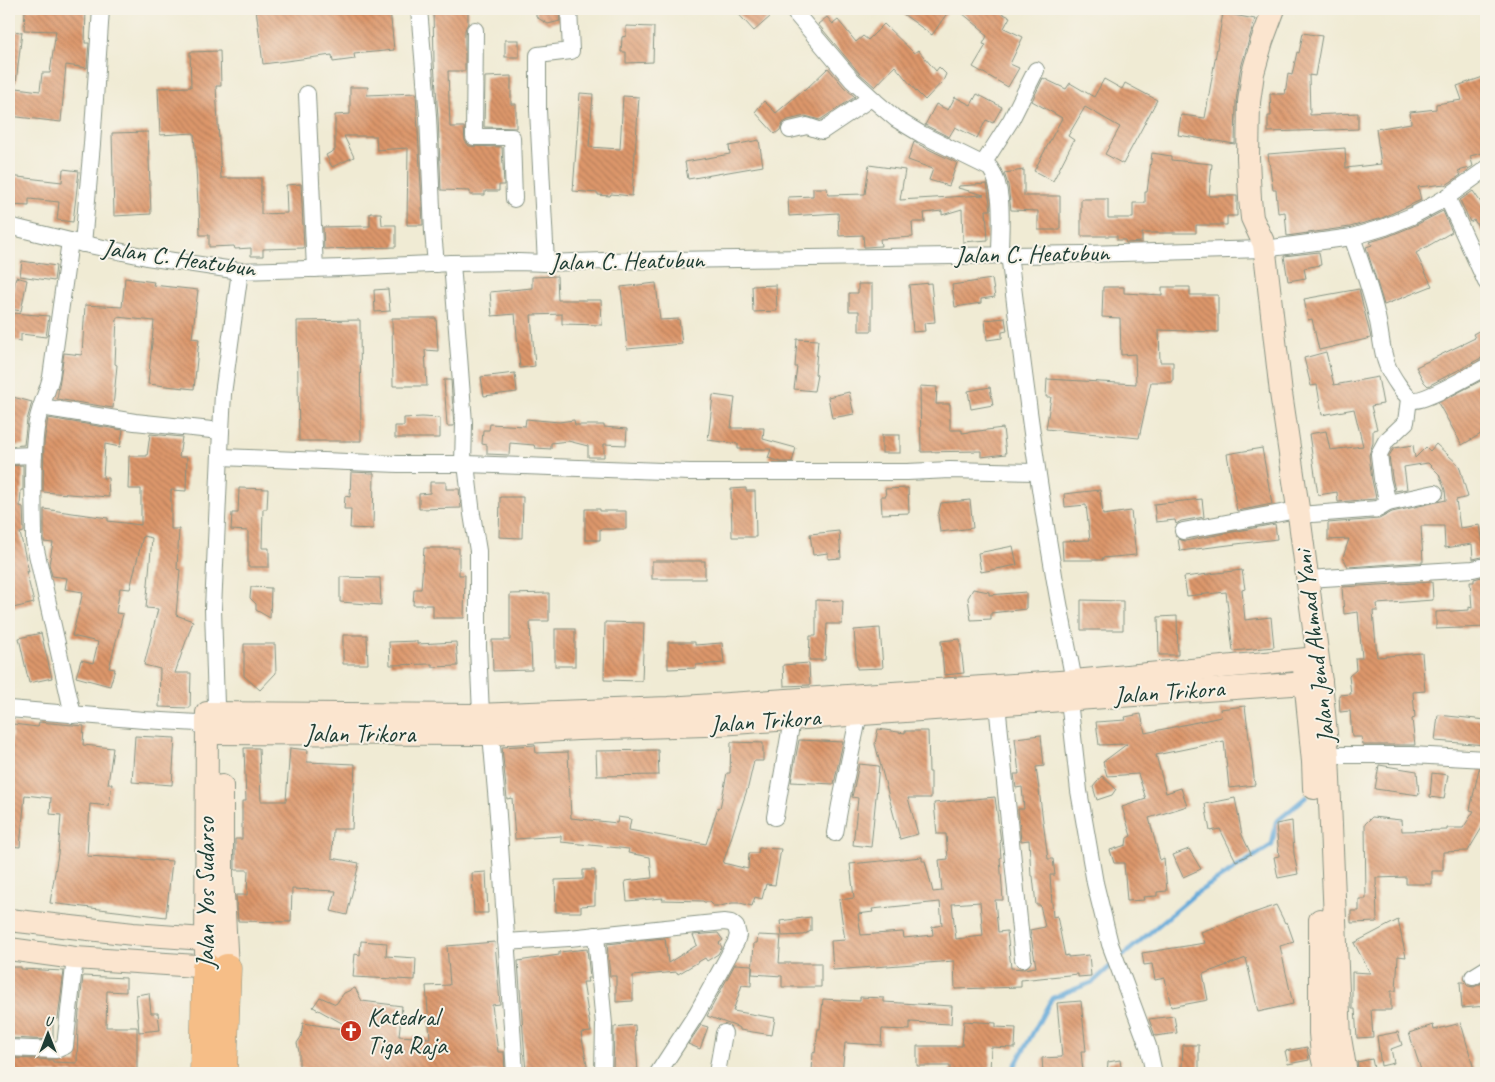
<svg xmlns="http://www.w3.org/2000/svg" width="1495" height="1082" font-family="Caveat,sans-serif">
	<style>
		.lines { fill: none; stroke-linecap: round; stroke-linejoin: round }
		.stream { stroke: #63a9d9; stroke-width: 4.5 }
		.building { fill: url(#building-back-hatch); fill-rule: evenodd }
		.street-casing { stroke: #889484; stroke-width: 18 }
		.secondary-casing { stroke: #889484; stroke-width: 24 }
		.highway-casing { stroke: #889484; stroke-width: 29 }
		.street { stroke: #fff; stroke-width: 16 }
		.secondary { stroke: #fbe5cf; stroke-width: 22 }
		.highway { stroke: #f6be87; stroke-width: 28 }
		.labels { text-anchor: middle; dominant-baseline: central; stroke-width: 4; stroke-linejoin: round; paint-order: stroke }
		.street-label { font-size: 25px; fill: #1f3d34; stroke: #f7f3e8 }
		.poi-label { font-size: 25px; fill: #1f3d34; stroke: #f7f3e8; text-anchor: start }
	</style>
	<defs>
		<pattern id="building-back-hatch" width="6" height="6" patternUnits="userSpaceOnUse" patternTransform="scale(1.25)"><rect width="6" height="6" fill="#dd976b"/><path d="M-1 5l2 2M0 0l6 6M5-1l2 2" fill="none" stroke="#b37c59"/></pattern>
	</defs>
	<rect width="100%" height="100%" fill="#f7f3e8"/>
	<filter id="ink" filterUnits="userSpaceOnUse"><feTurbulence type="fractalNoise" baseFrequency=".02" numOctaves="2"/><feDisplacementMap in="SourceGraphic" scale="10" xChannelSelector="R" yChannelSelector="G"/><feConvolveMatrix kernelMatrix="1 2 1 2 8 2 1 2 1" color-interpolation-filters="sRGB"/></filter>
	<filter id="wash" filterUnits="userSpaceOnUse"><feTurbulence type="fractalNoise" baseFrequency=".0096" numOctaves="4" result="noise"/><feDisplacementMap in="SourceGraphic" scale="20" xChannelSelector="R" yChannelSelector="G"/><feGaussianBlur stdDeviation="1.12" result="paint"/><feColorMatrix in="noise" values="0 0 0 0 0 0 0 0 0 0 0 0 0 0 0 0 0 1.4 0 .05"/><feComposite in="paint" operator="in"/></filter>
	<g filter="url(#wash)">
		<rect width="100%" height="100%" fill="#f0ebd4"/>
		<g class="lines">
			<g class="stream">
				<polyline points="1119,959 1195,894 1272,845 1276,822 1306,797"/>
				<polyline points="1011,1073 1052,998 1093,982 1113,964"/>
			</g>
		</g>
		<g id="blocks">
			<g class="building">
				<polygon points="25,9 86,9 85,43 89,43 87,68 66,65 61,122 9,116 9,87 40,91 42,73 50,73 56,31 24,30"/>
				<polygon points="256,9 318,9 318,12 342,9 390,9 394,50 354,54 355,59 333,62 332,55 263,64"/>
				<polygon points="433,9 468,9 468,23 465,30 465,71 448,71 450,127 464,127 465,141 469,146 502,147 504,185 499,185 499,191 485,191 485,195 470,195 470,191 441,190 438,116 434,63"/>
				<polygon points="536,9 559,9 560,21 548,24 536,17"/>
				<polygon points="734,9 779,9 754,31"/>
				<polygon points="896,9 950,9 932,35"/>
				<polygon points="957,9 992,9 1010,17 1004,28 1023,37 1010,64 1019,68 1008,87 973,67 986,45 983,44 987,36 983,33 984,31"/>
				<polygon points="1223,13 1255,19 1240,71 1236,102 1235,144 1178,135 1181,115 1205,118"/>
				<polygon points="827,17 833,24 838,20 856,42 863,36 868,40 884,24 914,53 918,50 936,71 939,67 946,74 943,81 925,100 916,91 895,66 875,87 859,73 818,24"/>
				<polygon points="626,26 654,27 653,62 626,63 626,52 621,52 622,37 626,36"/>
				<polygon points="9,31 22,32 16,83 9,82"/>
				<polygon points="1303,33 1322,36 1315,76 1309,75 1310,115 1358,113 1358,129 1268,132 1268,116 1271,116 1270,94 1285,94 1288,74 1292,75 1297,52 1299,53"/>
				<rect x="505" y="40" width="14" height="17"/>
				<polygon points="220,51 221,86 216,86 221,178 261,178 261,214 287,213 286,185 301,184 304,248 263,249 263,256 251,256 251,248 235,249 234,246 209,247 209,235 200,235 199,204 198,204 194,133 160,135 158,88 191,87 190,52"/>
				<polygon points="828,68 844,87 855,97 820,120 805,116 788,120 783,123 780,130 775,134 755,112 764,101 776,113 803,90 804,91"/>
				<polygon points="511,76 511,104 516,104 516,128 484,127 485,77"/>
				<polygon points="1486,76 1486,152 1470,156 1473,166 1470,168 1458,171 1461,175 1446,185 1445,184 1418,187 1421,200 1382,218 1350,227 1287,236 1285,212 1278,213 1276,190 1273,190 1268,154 1345,148 1346,168 1381,164 1376,129 1411,123 1410,112 1436,109 1436,104 1462,100 1457,86"/>
				<polygon points="1043,78 1066,89 1070,83 1094,97 1104,79 1122,89 1125,83 1157,100 1123,164 1105,154 1120,127 1085,107 1068,136 1074,140 1053,181 1034,171 1062,118 1032,101"/>
				<polygon points="350,87 368,87 367,95 416,93 423,225 407,225 408,148 377,150 376,136 344,136 354,157 332,167 326,155 335,150 335,115 350,114"/>
				<polygon points="580,93 593,94 589,147 620,149 623,96 639,97 632,196 611,194 610,196 598,195 598,193 573,191"/>
				<polygon points="977,94 1002,107 993,123 986,120 977,138 955,127 949,137 925,125 936,104 948,110 955,97 971,105"/>
				<polygon points="148,132 151,214 114,216 112,133"/>
				<polygon points="759,140 763,166 688,179 685,162 730,154 729,146"/>
				<polygon points="914,142 957,163 949,186 929,180 933,169 908,160"/>
				<polygon points="1152,153 1171,156 1171,160 1212,164 1209,196 1237,196 1237,216 1227,216 1227,225 1196,225 1196,233 1142,233 1142,242 1126,243 1125,240 1117,240 1117,236 1081,236 1081,199 1108,199 1108,218 1133,218 1133,203 1145,203 1145,192 1147,192"/>
				<polygon points="869,165 905,170 900,200 984,195 958,188 959,186 987,184 991,210 986,210 988,240 963,242 962,209 942,215 942,211 924,213 925,222 912,222 913,237 880,239 881,246 866,247 864,247 863,235 839,236 838,213 789,216 788,197 813,196 813,188 827,188 828,195 865,194"/>
				<polygon points="63,169 79,171 73,222 57,220 59,202 29,199 29,206 9,205 9,176 62,182"/>
				<polygon points="1024,170 1024,196 1060,196 1060,230 1038,230 1038,211 1011,210 1008,185 1004,173"/>
				<polygon points="1473,191 1486,210 1486,239 1474,220 1470,222 1460,200"/>
				<polygon points="1443,211 1452,232 1416,253 1432,286 1384,305 1366,247 1372,245 1370,242 1389,236 1416,225"/>
				<polygon points="370,213 381,213 382,225 396,225 396,247 324,249 323,227 370,226"/>
				<polygon points="1319,252 1321,265 1304,268 1306,278 1288,281 1284,256"/>
				<polygon points="22,261 56,266 54,281 20,276"/>
				<polygon points="557,276 558,300 601,300 602,325 562,324 562,314 531,315 535,366 520,368 515,314 492,316 490,292 532,288 532,277"/>
				<polygon points="16,277 27,280 21,311 9,309"/>
				<polygon points="125,278 154,282 153,285 198,290 192,338 199,339 194,389 148,384 154,321 117,317 115,364 117,365 113,408 57,399 64,353 82,355 85,305 122,307"/>
				<polygon points="992,279 995,297 981,299 981,303 955,307 952,285"/>
				<polygon points="656,283 660,320 679,319 682,344 627,349 621,287"/>
				<polygon points="931,283 935,322 924,323 925,331 913,332 909,285"/>
				<polygon points="858,284 872,284 872,331 859,331 859,311 849,311 849,293 858,293"/>
				<polygon points="776,285 777,311 753,312 752,286"/>
				<polygon points="1103,287 1124,287 1124,293 1162,295 1162,287 1190,287 1190,295 1218,295 1218,332 1159,330 1160,362 1173,362 1173,382 1151,382 1139,438 1046,429 1051,397 1046,397 1047,379 1136,384 1135,354 1121,355 1120,318 1102,317"/>
				<polygon points="388,289 390,311 375,312 374,290"/>
				<polygon points="1359,289 1371,338 1319,350 1312,319 1308,320 1304,299"/>
				<polygon points="13,313 49,316 46,337 21,334 21,341 10,340"/>
				<polygon points="392,318 436,318 438,351 425,350 427,386 393,386"/>
				<polygon points="1005,318 1007,331 1002,332 1002,338 987,340 985,320"/>
				<polygon points="360,320 361,441 299,441 297,321"/>
				<polygon points="1486,327 1486,357 1481,358 1428,386 1424,382 1416,367 1475,338 1473,334"/>
				<polygon points="797,339 818,340 815,374 817,375 814,391 794,389 797,367 795,367"/>
				<polygon points="1326,352 1334,385 1378,377 1383,404 1371,406 1377,429 1373,430 1373,443 1369,455 1372,480 1376,498 1375,499 1338,502 1337,492 1318,495 1309,434 1326,431 1330,450 1363,446 1354,409 1322,415 1317,385 1311,386 1304,358"/>
				<polygon points="515,373 517,392 484,396 481,377"/>
				<polygon points="1486,378 1486,431 1462,445 1438,403"/>
				<polygon points="444,380 451,380 454,426 447,426"/>
				<polygon points="920,386 937,387 936,404 950,404 950,430 962,430 962,433 1003,428 1006,454 981,457 981,451 921,452"/>
				<polygon points="990,387 993,405 971,409 968,391"/>
				<polygon points="849,392 854,414 832,418 828,397"/>
				<polygon points="713,395 735,398 731,428 764,428 763,439 796,448 792,462 781,462 768,458 771,449 738,449 738,444 708,440"/>
				<polygon points="9,396 32,402 27,420 24,445 9,446"/>
				<polygon points="422,417 440,418 440,438 395,438 395,426 404,426 404,418"/>
				<polygon points="48,418 123,430 120,447 105,444 103,478 108,478 109,497 43,492 44,443"/>
				<polygon points="526,419 559,422 574,420 575,425 604,425 604,427 627,429 626,445 604,444 604,457 588,457 588,446 568,441 551,443 551,449 535,448 534,445 510,443 509,455 487,454 487,445 482,444 483,430 489,430 490,424 525,426"/>
				<polygon points="150,434 182,437 179,457 187,457 186,491 171,490 171,529 179,529 177,569 180,570 176,615 193,621 175,673 191,673 190,708 159,707 160,669 144,665 158,609 146,608 152,538 143,536 130,589 120,588 116,613 123,614 109,668 115,669 110,686 76,677 81,660 93,663 98,642 72,636 83,592 65,589 67,578 52,576 49,564 53,543 44,542 44,509 108,518 108,521 141,525 141,489 128,489 129,456 147,456"/>
				<rect x="882" y="435" width="18" height="18"/>
				<polygon points="1436,444 1459,465 1468,497 1456,500 1460,528 1480,525 1483,544 1486,544 1486,556 1473,559 1472,544 1445,548 1444,526 1421,526 1423,562 1348,567 1343,557 1349,539 1328,540 1328,523 1379,519 1392,512 1446,500 1445,490 1439,474 1428,463 1404,467 1407,489 1395,491 1392,477 1389,456 1394,448 1413,445 1415,458 1426,447 1430,451"/>
				<polygon points="1262,448 1272,504 1237,511 1227,454"/>
				<polygon points="23,465 23,490 21,490 20,506 23,507 24,532 20,533 29,572 26,571 34,603 9,609 9,466"/>
				<polygon points="351,472 374,473 373,529 350,528 351,509 344,509 345,496 350,497"/>
				<polygon points="430,482 446,482 446,489 459,489 461,508 419,509 419,494 430,493"/>
				<polygon points="239,488 268,489 267,509 263,509 262,548 269,548 269,567 248,567 248,531 231,530 232,513 238,513"/>
				<polygon points="746,488 746,491 755,491 756,537 732,537 731,489"/>
				<polygon points="908,488 909,513 882,514 881,496 886,496 885,489"/>
				<polygon points="1100,490 1103,515 1131,511 1136,555 1102,558 1103,560 1063,560 1062,541 1090,540 1086,505 1065,507 1064,494"/>
				<polygon points="500,497 523,497 522,538 499,537"/>
				<polygon points="1202,499 1204,517 1181,521 1176,524 1175,520 1156,522 1154,504"/>
				<polygon points="970,500 973,528 940,532 938,516 941,503"/>
				<polygon points="585,509 600,509 600,511 626,511 626,529 600,529 600,540 585,540"/>
				<polygon points="1275,524 1277,539 1180,551 1178,539 1185,541"/>
				<polygon points="839,531 841,558 828,559 828,553 813,555 810,534"/>
				<polygon points="1013,546 1017,565 981,572 978,553"/>
				<polygon points="424,548 459,548 459,575 465,575 464,618 433,618 433,605 413,605 414,589 421,589"/>
				<rect x="652" y="561" width="53" height="18"/>
				<polygon points="1242,570 1245,589 1242,590 1245,620 1271,617 1274,647 1233,651 1226,592 1187,596 1184,577"/>
				<polygon points="1486,576 1486,627 1436,629 1436,612 1469,610 1469,607 1472,608 1470,582 1474,582 1474,579"/>
				<polygon points="340,577 380,578 381,605 340,602"/>
				<polygon points="1432,582 1433,600 1377,604 1378,611 1373,611 1377,657 1422,653 1425,691 1413,692 1415,718 1412,719 1415,745 1363,745 1362,737 1352,737 1350,711 1340,712 1339,695 1351,694 1349,676 1356,670 1355,658 1362,658 1358,612 1344,614 1342,587"/>
				<polygon points="251,587 271,588 270,618 256,610 256,604 250,598"/>
				<polygon points="973,589 989,592 989,595 1026,592 1026,609 991,613 991,619 971,620 968,598"/>
				<polygon points="549,593 549,621 530,621 532,670 493,671 492,640 510,640 510,594"/>
				<polygon points="816,600 843,601 842,624 827,624 825,660 809,660 810,636 816,636"/>
				<polygon points="1081,600 1123,601 1123,630 1081,630"/>
				<polygon points="1177,616 1178,655 1159,655 1158,617"/>
				<polygon points="605,622 644,623 642,681 604,680"/>
				<polygon points="880,628 883,668 857,669 854,630"/>
				<rect x="555" y="629" width="20" height="37"/>
				<polygon points="41,633 52,678 29,683 19,638"/>
				<polygon points="343,635 367,635 368,664 343,664"/>
				<polygon points="960,639 964,673 944,675 941,641"/>
				<polygon points="417,641 417,644 456,642 458,666 432,667 432,664 390,665 389,642"/>
				<polygon points="668,642 695,642 695,645 722,643 724,663 696,665 696,668 668,669"/>
				<polygon points="244,644 275,644 276,673 260,690 244,676"/>
				<polygon points="809,663 810,685 784,686 783,665"/>
				<polygon points="1245,706 1255,785 1229,788 1224,741 1156,755 1166,793 1181,788 1187,806 1149,818 1160,860 1164,858 1167,891 1157,892 1157,896 1143,897 1144,900 1127,901 1124,863 1114,863 1110,850 1126,845 1127,838 1131,836 1122,807 1146,799 1138,774 1107,776 1103,762 1127,744 1099,745 1096,722 1126,720 1125,717 1141,714 1145,733 1221,717 1220,709"/>
				<polygon points="1438,715 1486,720 1486,745 1435,741"/>
				<polygon points="39,722 84,726 83,745 113,748 108,784 112,784 109,806 90,804 87,856 172,861 166,917 50,903 58,854 61,815 50,814 51,798 25,795 20,847 9,846 9,765 13,724 38,727"/>
				<polygon points="878,729 905,733 905,731 928,731 929,772 931,772 931,798 908,798 918,834 900,839 875,744"/>
				<path d="M1041,735L1044,766L1036,767L1048,859H1053L1055,875H1050L1053,917L1057,916L1065,956L1068,955V957L1089,955L1091,976L1078,977V974L1021,980V987L955,989L954,961L833,970L831,941L845,940L839,900L854,898L850,864L922,857V861H925L933,892L942,891L939,860L948,859L946,834H937L934,803L995,797L1001,842L1000,843L1001,858H1000L1003,900H995L998,932L1007,931L1011,968L1024,969L1036,967L1030,930L1045,927L1040,905H1036L1033,876H1031L1029,840L1021,841L1018,809H1024L1022,787L1016,788L1014,774H1019L1015,738ZM940,902L942,925L932,927L933,935L904,938L903,932L861,935L858,914L873,912L872,909ZM980,902L983,936L956,939L952,904Z"/>
				<polygon points="135,736 175,738 172,785 132,782"/>
				<polygon points="799,740 843,742 834,784 791,782"/>
				<polygon points="731,742 763,743 763,761 754,761 748,787 723,863 748,869 749,853 758,853 759,848 781,849 775,885 766,884 762,899 755,897 752,906 740,903 732,903 721,906 713,906 709,902 704,902 703,901 662,900 663,898 627,901 625,881 652,878 650,857 628,853 629,849 561,842 561,836 515,839 512,798 507,799 502,747 535,745 536,753 568,752 571,818 617,823 618,817 631,819 629,830 706,844 718,807 720,808 727,773 730,773"/>
				<polygon points="244,748 259,748 261,801 286,801 290,748 308,750 307,762 355,764 352,829 333,829 332,858 359,863 347,915 331,911 336,891 292,889 291,922 238,921 236,895 247,895 248,870 235,870 235,839 242,839 242,801 246,801"/>
				<polygon points="658,750 659,775 597,776 596,751"/>
				<polygon points="859,764 879,766 871,847 853,845 858,798 852,797"/>
				<polygon points="1379,765 1417,771 1419,795 1375,789"/>
				<polygon points="1479,769 1486,769 1486,821 1468,851 1443,852 1443,871 1432,871 1432,884 1406,884 1406,877 1376,878 1377,922 1351,923 1351,911 1359,911 1359,899 1366,899 1365,824 1372,817 1401,820 1402,831 1447,830 1447,828 1463,828 1474,811 1470,810"/>
				<polygon points="1432,773 1448,775 1444,799 1430,797"/>
				<polygon points="1102,776 1116,789 1112,795 1097,800 1093,787"/>
				<polygon points="1235,798 1242,835 1251,854 1236,861 1220,829 1210,831 1205,804"/>
				<polygon points="1292,821 1294,854 1298,874 1278,878 1274,857 1279,856 1276,824"/>
				<polygon points="1189,849 1201,869 1183,877 1173,855"/>
				<polygon points="583,870 595,870 595,905 581,906 581,912 556,912 555,880 583,879"/>
				<polygon points="486,872 488,913 474,913 472,873"/>
				<polygon points="1276,905 1285,923 1287,922 1294,942 1280,946 1293,1004 1258,1012 1246,958 1203,974 1208,1000 1171,1007 1165,978 1155,980 1152,964 1144,965 1142,953 1205,943 1201,932"/>
				<polygon points="811,917 811,931 803,935 782,936 780,921"/>
				<polygon points="1398,920 1406,957 1398,956 1396,991 1391,991 1391,1010 1371,1010 1373,1037 1357,1038 1355,1009 1352,1009 1352,972 1370,973 1354,943"/>
				<polygon points="718,933 723,940 719,943 722,947 718,954 707,961 705,958 678,974 677,972 633,976 633,1001 616,1002 616,976 610,976 607,944 665,938 668,963 697,945 693,935"/>
				<polygon points="758,935 781,936 779,963 821,963 821,987 782,987 782,976 752,974 754,943 757,943"/>
				<polygon points="361,941 387,943 386,956 416,958 415,980 353,977 355,954 360,955"/>
				<polygon points="495,942 500,1004 492,1005 498,1052 504,1052 505,1072 313,1073 313,1070 299,1068 299,1052 297,1043 301,1037 303,1023 356,1031 313,1007 320,997 336,1004 344,993 355,988 362,1001 402,1006 399,1036 430,1038 426,986 450,985 447,946"/>
				<polygon points="587,949 590,978 587,978 588,982 583,982 591,1032 581,1033 588,1070 571,1073 526,1073 518,961 559,955 559,952"/>
				<polygon points="735,964 752,965 751,986 742,985 733,1011 775,1018 772,1035 740,1030 740,1028 707,1016"/>
				<polygon points="9,967 21,967 21,969 64,971 58,1019 53,1019 53,1040 9,1038"/>
				<polygon points="83,976 126,978 126,992 107,991 106,1027 137,1027 137,1073 14,1073 15,1058 53,1060 53,1062 77,1063 78,1022"/>
				<polygon points="1486,981 1486,1006 1462,1008 1460,982 1464,982 1468,986 1474,987"/>
				<polygon points="149,993 151,1013 158,1013 160,1030 139,1032 136,995"/>
				<polygon points="860,997 884,998 884,1002 952,1006 951,1024 910,1022 910,1030 882,1029 881,1045 845,1043 842,1073 812,1073 813,1052 815,1053 818,1029 820,1029 823,999 860,1001"/>
				<polygon points="1081,1001 1086,1051 1081,1051 1083,1073 1043,1073 1042,1058 1062,1057 1057,1003"/>
				<polygon points="1174,1016 1177,1033 1155,1036 1149,1019"/>
				<polygon points="964,1021 996,1023 996,1027 1016,1028 1015,1048 991,1047 990,1073 950,1073 950,1066 917,1066 917,1046 962,1046"/>
				<polygon points="1461,1023 1475,1073 1453,1073 1452,1070 1441,1073 1422,1073 1409,1033 1433,1025 1434,1030"/>
				<polygon points="635,1025 638,1073 613,1073 614,1027"/>
				<polygon points="701,1025 708,1027 700,1049 688,1044"/>
				<polygon points="1398,1032 1402,1045 1391,1049 1394,1063 1381,1066 1377,1036"/>
				<polygon points="1183,1045 1199,1045 1199,1069 1182,1068"/>
				<polygon points="1307,1047 1309,1060 1288,1064 1285,1051"/>
				<polygon points="1372,1059 1375,1073 1359,1073 1357,1062"/>
				<polygon points="1120,1060 1122,1073 1107,1073 1108,1062"/>
			</g>
		</g>
	</g>
	<g filter="url(#ink)">
		<use href="#blocks" fill-opacity="0" stroke="#889484" stroke-width="1"/>
		<g class="lines">
			<g class="street-casing">
				<g id="street">
					<polyline points="419,9 428,116 433,232 436,264"/>
					<path d="M792,9L852,80L876,102L896,119L921,134L990,168C1005,188 1000,230 1000,254"/>
					<polyline points="475,30 474,137 512,137 514,199"/>
					<polyline points="307,94 315,269"/>
					<polyline points="790,130 807,126 822,131 871,98"/>
					<polyline points="983,164 1011,120 1036,70"/>
					<polyline points="1447,197 1486,282"/>
					<polyline points="9,226 70,241 147,257 240,271 344,268 452,263 518,262 546,263 603,261 1085,254 1264,249 1352,237 1385,227 1412,216 1435,204 1447,197 1486,169"/>
					<path d="M1352,237C1361,263 1371,290 1377,317C1381,333 1381,350 1387,365C1390,373 1406,400 1414,400C1426,401 1473,374 1486,367"/>
					<path d="M70,241L51,377C47,394 38,410 36,428C31,465 34,504 34,541L73,715"/>
					<polyline points="83,244 92,144 101,9"/>
					<path d="M1009,254C1022,360 1035,465 1053,569C1059,607 1067,644 1074,681"/>
					<polyline points="452,263 464,423 463,464"/>
					<polyline points="546,263 538,110 538,55 571,51 569,9"/>
					<polyline points="41,407 135,422 221,431"/>
					<polyline points="9,456 34,455"/>
					<polyline points="221,457 398,464 466,464 690,472 907,472 950,470 1037,472"/>
					<polyline points="466,464 472,514 478,551 478,647 481,714"/>
					<polyline points="1388,503 1435,493"/>
					<polyline points="1299,515 1378,509 1388,503 1382,479 1379,454 1386,441 1406,422 1409,399"/>
					<polyline points="1183,531 1286,512"/>
					<polyline points="1307,579 1473,569 1486,566"/>
					<polyline points="996,694 1023,959"/>
					<polyline points="1069,700 1079,791 1095,883 1110,944 1148,1046 1154,1073"/>
					<polyline points="9,709 144,720 198,723 207,733"/>
					<polyline points="222,713 216,705 213,609 221,431 223,394 240,271"/>
					<polyline points="491,734 498,815 515,1073"/>
					<polyline points="1328,755 1411,755 1486,759"/>
					<polyline points="775,817 792,720"/>
					<polyline points="835,833 840,805 859,714"/>
					<polyline points="596,935 604,1025 603,1073"/>
					<polyline points="506,942 569,938 724,922 731,923 736,927 738,935 736,942 697,1013 658,1073"/>
					<polyline points="1473,977 1486,969"/>
					<polyline points="9,1048 56,1050 65,1046 75,958"/>
					<polyline points="717,1073 724,1033"/>
				</g>
			</g>
			<g class="secondary-casing">
				<g id="secondary">
					<polyline points="1274,9 1262,41 1253,73 1249,102 1248,158 1250,199 1252,218 1264,244 1281,393 1299,515 1321,682 1328,755 1340,1038 1346,1073"/>
					<polyline points="1304,668 1313,762 1314,788"/>
					<polyline points="207,733 491,734 578,729 705,725 1321,682"/>
					<polyline points="9,920 133,934 219,940"/>
					<polyline points="1320,920 1320,1033 1322,1056 1326,1073"/>
					<polyline points="9,949 75,958 227,968 222,876 222,786"/>
					<polyline points="206,967 207,713 475,715 668,708 1074,681 1317,658"/>
				</g>
			</g>
			<g class="highway-casing">
				<g id="highway">
					<polyline points="204,1073 206,967"/>
					<polyline points="223,1073 227,968"/>
				</g>
			</g>
			<use href="#street" class="street"/>
			<use href="#secondary" class="secondary"/>
			<use href="#highway" class="highway"/>
		</g>
	</g>
	<defs>
		<g id="church-disc" transform="scale(1.125)"><circle r="9.5" fill="#c8321e" stroke="#f7f3e8"/><path d="M-1.2-6h2.4v3.5h3.3v2.4h-3.3V6h-2.4V-.1h-3.3v-2.4h3.3Z" fill="#fff"/></g>
	</defs>
	<g fill-rule="evenodd">
		<use href="#church-disc" x="351" y="1031"/>
	</g>
	<g class="labels">
		<g class="street-label">
			<text transform="translate(1032 254) rotate(-1)">Jalan C. Heatubun</text>
			<text transform="translate(179 258) rotate(8)">Jalan C. Heatubun</text>
			<text transform="translate(627 261) rotate(-1)">Jalan C. Heatubun</text>
			<text transform="translate(1315 647) rotate(-97)">Jalan Jend Ahmad Yani</text>
			<text transform="translate(1169 692) rotate(-4)">Jalan Trikora</text>
			<text transform="translate(765 721) rotate(-4)">Jalan Trikora</text>
			<text x="360" y="734">Jalan Trikora</text>
			<text transform="translate(206 893) rotate(-90)">Jalan Yos Sudarso</text>
		</g>
		<g class="poi-label">
			<text x="367" y="1017">Katedral<tspan x="367" dy="29">Tiga Raja</tspan></text>
		</g>
	</g>
	<rect width="1495" height="1082" fill="none" stroke="#f7f3e8" stroke-width="30"/>
	<g transform="translate(48 1034)" stroke="#f7f3e8" stroke-width="4" paint-order="stroke">
	<path d="M0-4L9 19L0 12L-9 19Z" fill="#1f3d34"/>
	<text y="-8" font-size="14" font-weight="bold" text-anchor="middle" fill="#1f3d34">U</text>
	</g>
</svg>
